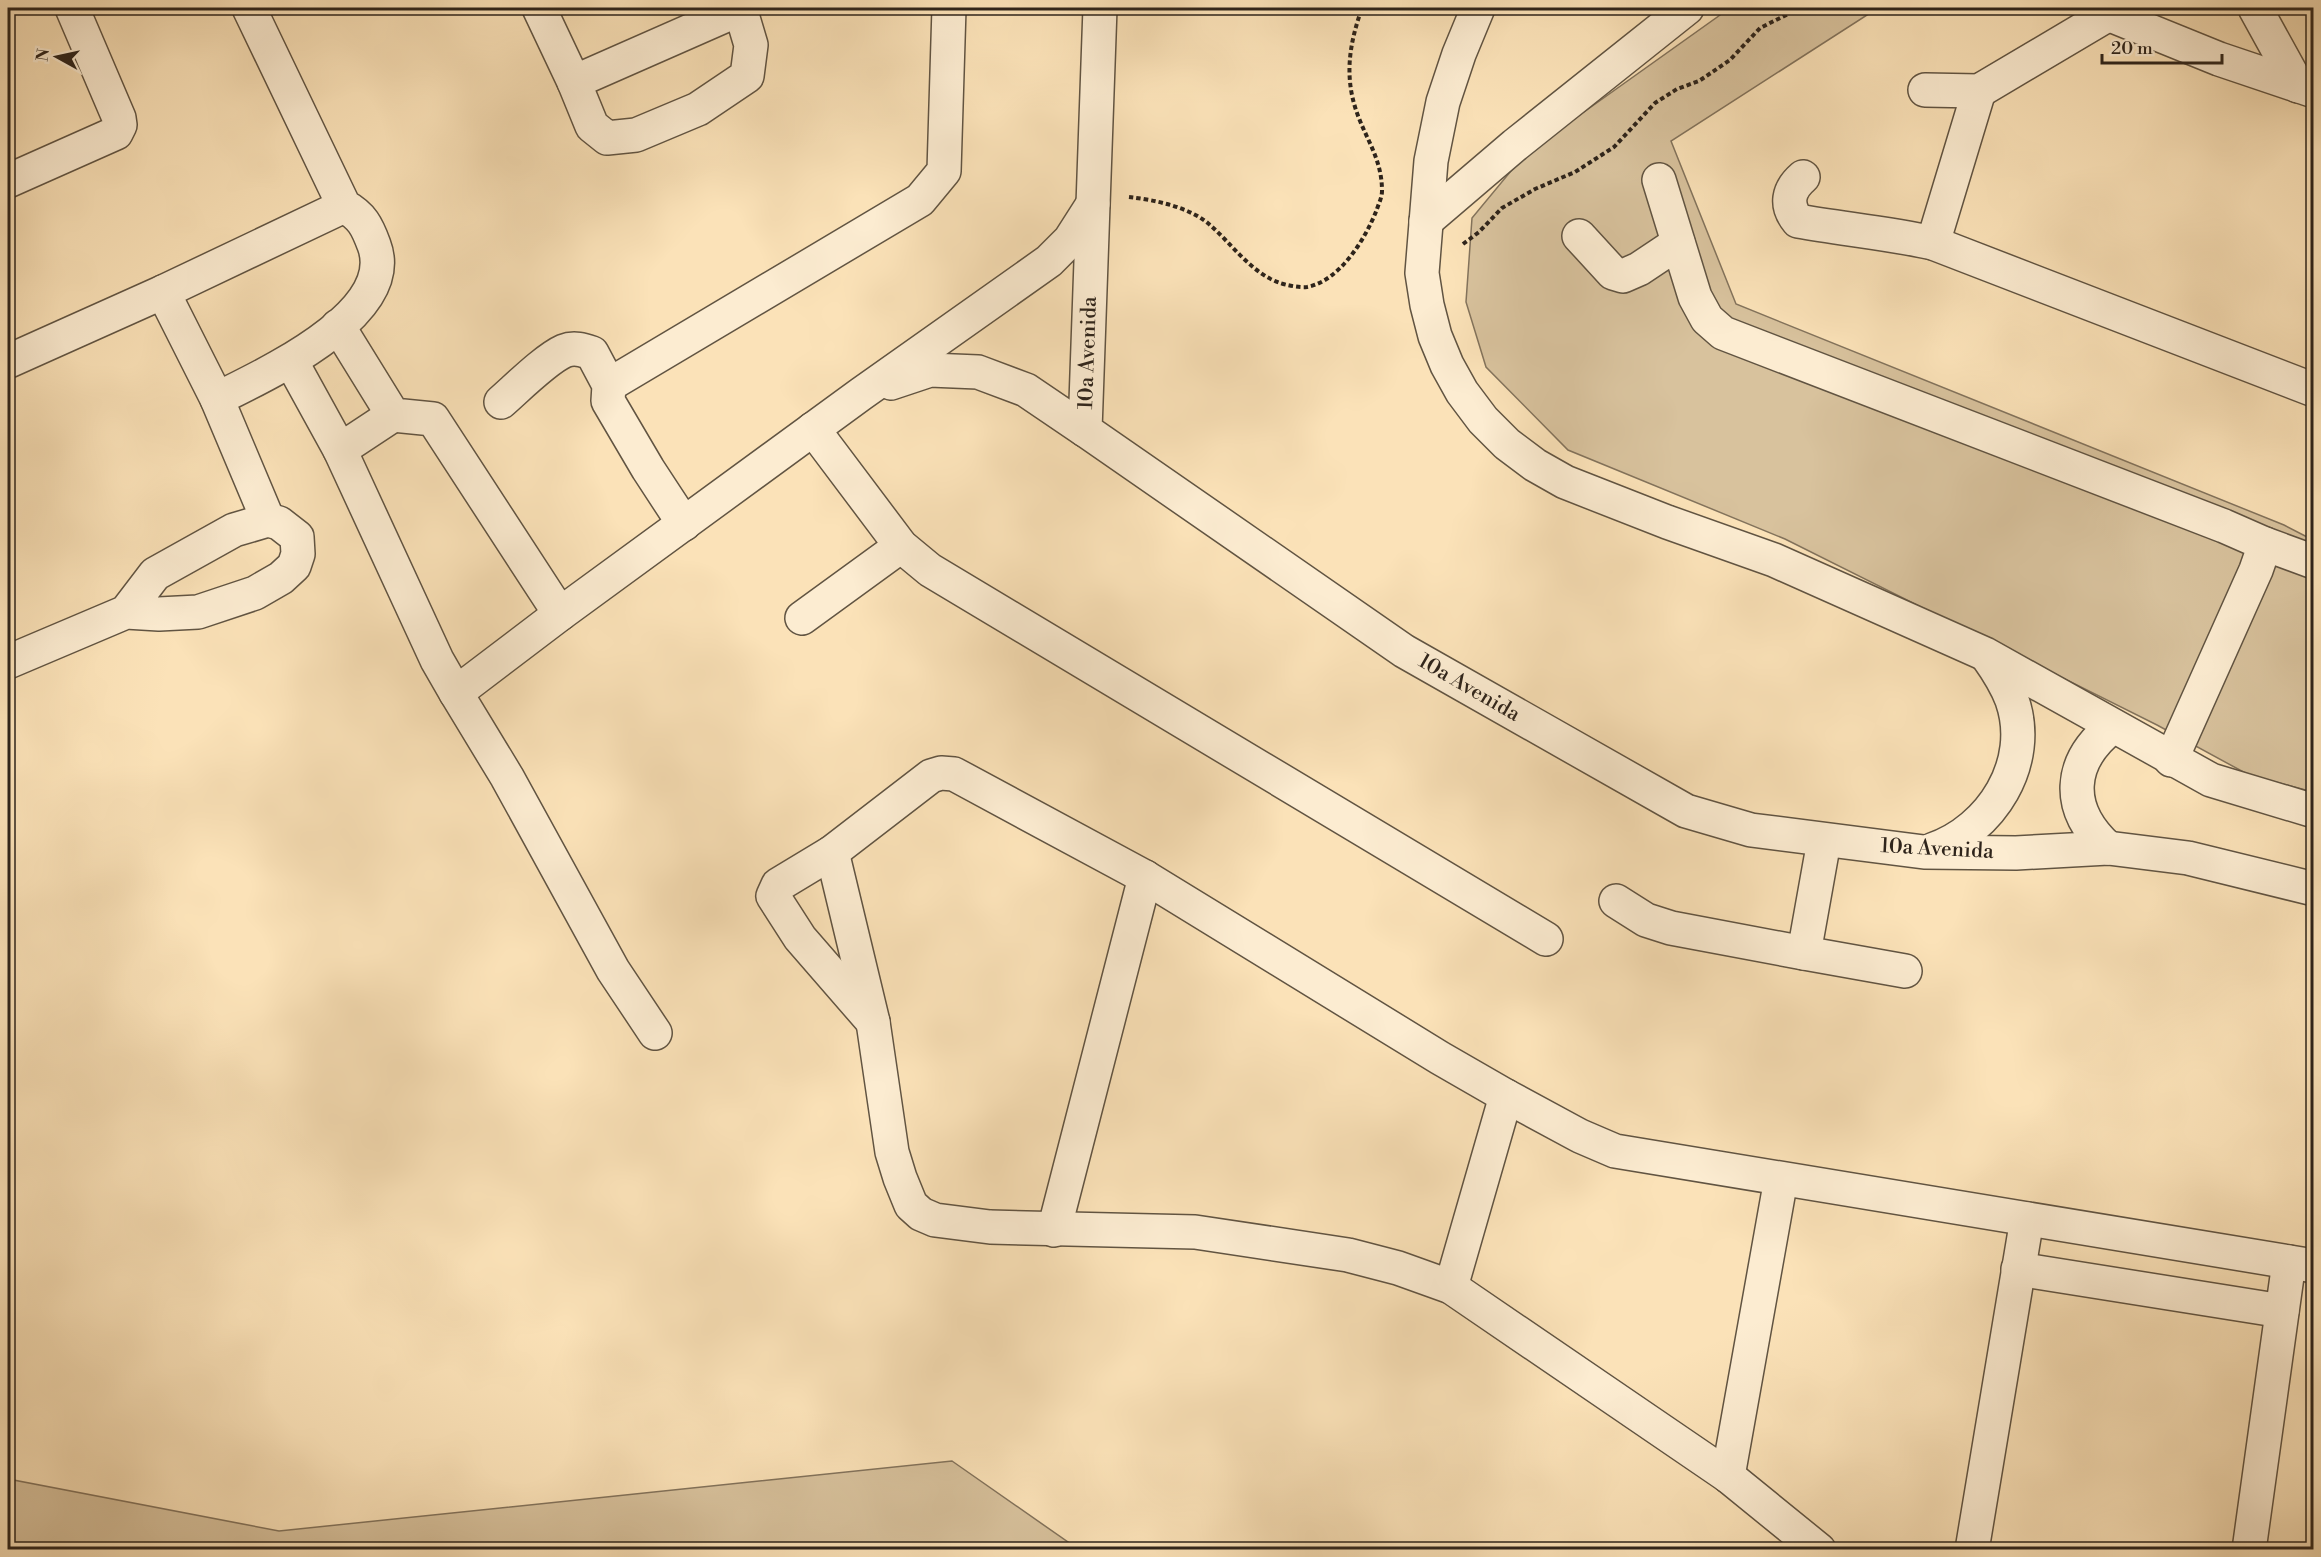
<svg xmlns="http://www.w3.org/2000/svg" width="2321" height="1557" font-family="'Libre Bodoni',serif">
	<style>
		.green { fill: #d8c29d; stroke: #83735c; stroke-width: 1.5 }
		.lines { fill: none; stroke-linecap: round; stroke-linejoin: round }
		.minor-casing { stroke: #615442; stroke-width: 36 }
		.path { stroke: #2e241b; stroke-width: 4; stroke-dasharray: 4.5 3; stroke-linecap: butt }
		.minor { stroke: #fcecd1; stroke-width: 33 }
		.labels { text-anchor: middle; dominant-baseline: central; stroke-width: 5; stroke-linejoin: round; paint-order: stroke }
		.street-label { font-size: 21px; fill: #2e241b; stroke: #fcecd1 }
	</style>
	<rect width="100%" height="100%" fill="#fbe2b8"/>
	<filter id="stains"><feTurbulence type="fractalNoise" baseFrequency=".00333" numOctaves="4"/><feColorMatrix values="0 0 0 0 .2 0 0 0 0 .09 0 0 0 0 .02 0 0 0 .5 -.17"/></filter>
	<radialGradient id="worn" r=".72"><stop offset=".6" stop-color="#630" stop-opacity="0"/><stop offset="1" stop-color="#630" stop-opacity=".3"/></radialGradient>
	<g class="green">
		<polygon points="1730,8 1878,8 1671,141 1736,304 2284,525 2313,540 2313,792 2249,775 2157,725 1785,539 1568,450 1486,367 1466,302 1472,218 1525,154"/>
		<polygon points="952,1461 1078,1549 8,1549 8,1479 279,1531"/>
	</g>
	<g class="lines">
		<g class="minor-casing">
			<g id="minor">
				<polyline points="539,8 574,82 592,126 607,138 636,135 698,109 747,76 751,45 740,8"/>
				<polyline points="1100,8 1085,430 1404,651 1686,811 1751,830 1924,852 2016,853 2108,848 2188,858 2314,889"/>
				<polyline points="1478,8 1459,54 1443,102 1431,161 1422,273 1427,305 1435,336 1447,365 1462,392 1483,420 1507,444 1535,465 1565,482 1667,522 1774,560 1985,654 2211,780 2314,811"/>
				<polyline points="2255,8 2298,86"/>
				<polyline points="2108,14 2219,59 2314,91"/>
				<polyline points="574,82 740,9"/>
				<polyline points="1925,90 1979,91 2119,8"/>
				<path d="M1803,177C1788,190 1785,205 1798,221C1843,229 1888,233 1933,243L2314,390"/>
				<polyline points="1659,180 1695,297 1707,319 1723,333 2224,526 2265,544 2256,570 2171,760"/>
				<polyline points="8,181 116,133 120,125 119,118 72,8"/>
				<polyline points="1426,221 1515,145 1687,8"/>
				<polyline points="1579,236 1613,273 1623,276 1639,269 1678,243"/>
				<polyline points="1933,243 1979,91"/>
				<polyline points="163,292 217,399 268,520"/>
				<polyline points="338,326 393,415 433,419 560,614"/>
				<polyline points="9,361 163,292 344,206"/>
				<polyline points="291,361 340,450 437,660 456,693"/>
				<polyline points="891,383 930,370 978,372 1026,390 1085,430"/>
				<polyline points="609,385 920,200 944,171 949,8"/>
				<path d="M217,399C264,375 400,314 374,245C367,226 362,216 344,206L249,8"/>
				<path d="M501,402C517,388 546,359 564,351C574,347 583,350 592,353L609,385L608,401L648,469L684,524"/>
				<polyline points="813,429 901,546 930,570 1546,939"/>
				<polyline points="340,450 393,415"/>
				<polyline points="2265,544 2314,562"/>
				<polyline points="802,618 901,546"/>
				<polyline points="8,662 126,612 159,614 198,612 255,593 281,578 294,566 298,554 297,537 279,523 268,520 234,530 155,574 126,612"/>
				<polyline points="1824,841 1804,953 1905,971"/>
				<path d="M2108,848C2065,809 2067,762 2113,726"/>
				<path d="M1932,850C1991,830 2034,763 2012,700C2006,684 1997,670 1987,656"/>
				<polyline points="831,853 835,864 873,1022 892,1152 900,1178 911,1205 921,1214 935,1220 990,1227 1195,1232 1348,1255 1398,1268 1451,1287 1728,1476 1819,1550"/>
				<polyline points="1616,901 1646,920 1671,928 1804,953"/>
				<polyline points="873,1022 800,938 773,896 778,885 831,853 931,776 941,773 954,774 1145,877 1440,1058 1506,1096 1580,1136 1615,1151 2314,1266"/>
				<polyline points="655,1033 613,970 507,777 456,693 560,614 861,394 1049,261 1070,240 1093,204"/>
				<polyline points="1054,1230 1145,877"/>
				<polyline points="2018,1269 2282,1311"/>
				<polyline points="1451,1287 1506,1096"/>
				<polyline points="1728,1476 1781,1179"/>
				<polyline points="1972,1550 2027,1219"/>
				<polyline points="2249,1550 2289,1262"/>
			</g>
		</g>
		<g class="path">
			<path d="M1129,197C1155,200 1190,207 1210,225C1232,244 1251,273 1280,283C1286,285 1300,288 1307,287C1340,281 1366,238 1377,209C1379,203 1382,197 1382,191C1382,158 1365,138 1356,110C1344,74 1350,42 1362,8"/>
			<polyline points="1463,244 1479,232 1502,208 1535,189 1575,172 1614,147 1655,103 1677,89 1699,81 1730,60 1760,28 1800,8"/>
		</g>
		<use href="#minor" class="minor"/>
	</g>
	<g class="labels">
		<g class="street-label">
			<text transform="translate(1088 353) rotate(-88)">10a Avenida</text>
			<text transform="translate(1469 688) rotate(30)">10a Avenida</text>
			<text transform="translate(1937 849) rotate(3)">10a Avenida</text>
		</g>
	</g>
	<rect width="2321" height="1557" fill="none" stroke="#fbe2b8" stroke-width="30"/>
	<rect x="9" y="9" width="2303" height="1539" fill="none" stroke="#2e241b" stroke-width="3"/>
	<rect x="15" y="15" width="2291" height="1527" fill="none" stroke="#2e241b" stroke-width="1.5"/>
	<g transform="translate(57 57) rotate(278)" stroke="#fcecd1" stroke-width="4.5" paint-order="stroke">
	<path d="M0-4.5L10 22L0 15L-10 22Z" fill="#2e241b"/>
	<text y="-9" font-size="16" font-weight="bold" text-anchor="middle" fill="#2e241b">N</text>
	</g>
	<path d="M2102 54v9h120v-9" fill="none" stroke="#2e241b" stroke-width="3"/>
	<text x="2111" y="54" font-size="18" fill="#2e241b" stroke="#fcecd1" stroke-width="4.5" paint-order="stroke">20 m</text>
	<rect width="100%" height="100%" filter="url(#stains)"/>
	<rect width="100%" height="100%" fill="url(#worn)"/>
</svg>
